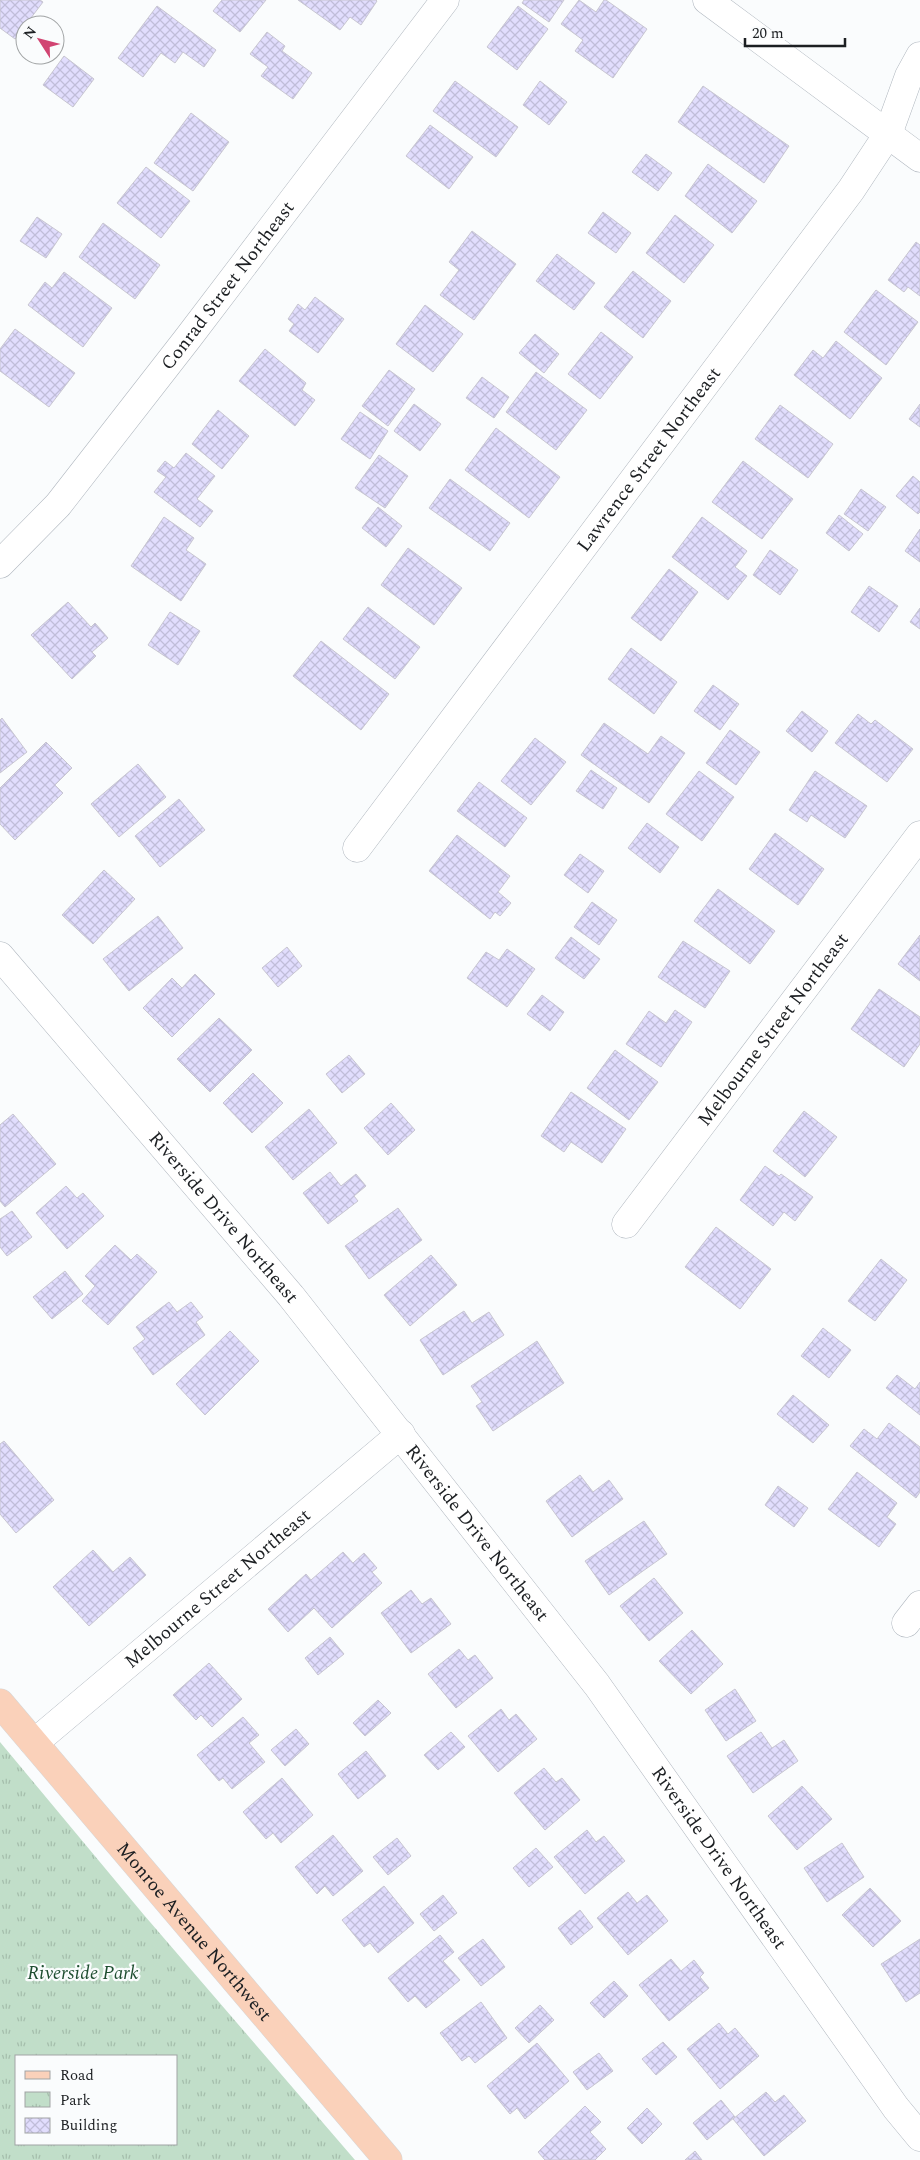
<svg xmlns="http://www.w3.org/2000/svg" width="920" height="2160" font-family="Spectral,serif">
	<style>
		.park { fill: url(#park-tufts); fill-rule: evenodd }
		.building { fill: url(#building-cross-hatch); stroke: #c8c6d1 }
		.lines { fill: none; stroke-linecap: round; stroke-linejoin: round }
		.minor-casing { stroke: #b0b7bf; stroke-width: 29 }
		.major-casing { stroke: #d6d7d7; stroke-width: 29 }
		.minor { stroke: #fff; stroke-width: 28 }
		.major { stroke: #fad1ba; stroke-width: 28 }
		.labels { text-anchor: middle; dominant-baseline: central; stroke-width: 4.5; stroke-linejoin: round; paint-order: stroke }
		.street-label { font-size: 19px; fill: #1c1f22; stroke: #fafcfd }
		.park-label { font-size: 19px; font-style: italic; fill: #1e4e30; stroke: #fafcfd }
	</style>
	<defs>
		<pattern id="park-tufts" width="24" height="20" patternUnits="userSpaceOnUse" patternTransform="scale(1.25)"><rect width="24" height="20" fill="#c1dec9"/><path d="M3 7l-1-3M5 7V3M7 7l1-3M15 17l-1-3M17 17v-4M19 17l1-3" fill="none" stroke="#a5beac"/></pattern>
		<pattern id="building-cross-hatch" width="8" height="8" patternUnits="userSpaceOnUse" patternTransform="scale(1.25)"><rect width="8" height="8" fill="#e1ddfd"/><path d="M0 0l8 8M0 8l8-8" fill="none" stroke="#c0bdd9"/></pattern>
	</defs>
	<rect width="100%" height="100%" fill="#fafcfd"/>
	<path class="park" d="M0,1742L144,1915L355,2160H0ZM16,2056H176V2144H16Z"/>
	<g class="building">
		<polygon points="0,0 40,0 43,2 15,39 0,28"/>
		<polygon points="222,0 266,0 240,32 213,11"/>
		<polygon points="298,0 376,0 377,1 361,25 350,17 340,30"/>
		<polygon points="524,0 564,0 549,22 522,3"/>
		<polygon points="579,0 596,12 604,0 606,0 647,29 613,78 575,51 583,40 561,24"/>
		<polygon points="157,6 216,50 204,67 183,52 175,63 161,53 143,77 118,58"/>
		<polygon points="518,6 548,29 517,70 487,47"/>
		<polygon points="267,32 285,46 282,51 312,73 293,99 261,76 268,67 250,54"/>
		<polygon points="64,56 94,79 73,107 43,85"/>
		<polygon points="455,81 518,127 496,157 433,111"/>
		<polygon points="540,81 567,102 549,125 523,105"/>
		<polygon points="703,86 789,146 764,183 678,122"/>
		<polygon points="191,113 229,142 193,191 154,163"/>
		<polygon points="430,125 473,157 449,189 406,156"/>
		<polygon points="646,154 672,173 658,191 632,172"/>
		<polygon points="708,164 757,201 732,233 685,196"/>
		<polygon points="146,167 190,201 161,238 117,203"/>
		<polygon points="603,212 631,233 616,253 588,233"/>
		<polygon points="675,215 714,245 684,283 646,253"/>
		<polygon points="37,217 62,234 46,258 20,241"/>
		<polygon points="103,223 160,265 135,299 79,257"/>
		<polygon points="472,231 516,264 474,320 440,295 459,270 449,262"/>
		<polygon points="916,242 920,245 920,296 908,287 904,292 888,280"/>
		<polygon points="557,254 595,283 574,310 536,281"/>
		<polygon points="633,271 671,301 643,338 604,307"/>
		<polygon points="64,272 112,308 83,347 28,305 45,282 52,288"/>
		<polygon points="876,290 918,322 886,365 844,332"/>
		<polygon points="315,297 344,319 318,353 289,331 294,324 288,319 298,304 305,310"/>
		<polygon points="425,305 463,334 433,372 396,344"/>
		<polygon points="15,329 75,373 49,407 0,371 0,349"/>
		<polygon points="601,332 633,357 600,399 568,374"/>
		<polygon points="535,334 559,354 544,373 519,353"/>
		<polygon points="836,341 882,378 850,419 794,375 813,350 823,358"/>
		<polygon points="265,349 306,383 302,390 315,400 295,426 239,381"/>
		<polygon points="389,370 415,389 388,426 362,406"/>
		<polygon points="536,372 587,410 556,450 506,412"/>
		<polygon points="482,377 509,397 494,418 466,398"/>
		<polygon points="414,404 441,424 420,451 394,431"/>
		<polygon points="920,404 920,427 909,419"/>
		<polygon points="780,405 833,444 808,478 755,439"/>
		<polygon points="218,410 249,436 222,469 192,444"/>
		<polygon points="360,412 388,431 370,459 341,439"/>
		<polygon points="496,428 560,477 529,518 465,470"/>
		<polygon points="186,453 215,476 197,499 213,511 200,527 154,492 166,477 157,471 165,461 174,468"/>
		<polygon points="379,455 408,476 385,508 355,488"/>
		<polygon points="743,461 793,499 762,539 712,502"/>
		<polygon points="913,476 920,482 920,512 918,514 896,496"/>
		<polygon points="450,479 510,523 490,551 429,508"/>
		<polygon points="861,489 886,507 868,531 844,514"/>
		<polygon points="378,507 402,526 386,547 362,528"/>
		<polygon points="839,515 863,534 849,551 826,533"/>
		<polygon points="164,517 194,538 186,550 206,564 181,601 131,566"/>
		<polygon points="702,517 747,551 735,567 747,576 728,600 672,557"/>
		<polygon points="920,529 920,562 905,551"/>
		<polygon points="408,548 462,588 434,625 381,585"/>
		<polygon points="770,550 798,570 780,595 753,575"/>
		<polygon points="669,569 698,592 661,641 631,618"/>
		<polygon points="869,586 898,606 879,632 851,612"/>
		<polygon points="68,602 91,627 95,623 108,638 92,652 96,656 72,679 31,635"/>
		<polygon points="368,607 420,647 395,679 343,639"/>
		<polygon points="920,608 920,629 910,622"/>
		<polygon points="170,612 200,631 178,665 148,645"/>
		<polygon points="321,641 389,694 361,730 293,676"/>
		<polygon points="631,648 677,682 654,714 608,679"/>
		<polygon points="713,685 739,704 720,730 694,711"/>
		<polygon points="802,711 828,731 812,752 786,731"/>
		<polygon points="858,714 871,724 875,720 913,749 887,782 835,743"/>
		<polygon points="2,718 27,752 0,773 0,720"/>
		<polygon points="604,723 648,754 661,736 685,753 649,803 581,755"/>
		<polygon points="730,730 760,752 736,785 706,763"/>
		<polygon points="535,738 566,762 531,805 501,781"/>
		<polygon points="46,742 72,768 55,785 63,793 15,840 0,824 0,788"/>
		<polygon points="138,764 166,797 119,837 91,804"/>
		<polygon points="591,770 617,788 603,809 576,791"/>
		<polygon points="699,771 734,797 702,841 666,814"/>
		<polygon points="815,771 867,806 845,838 811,815 807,822 789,810"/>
		<polygon points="479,782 527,818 505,847 457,811"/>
		<polygon points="179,799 205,830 160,867 135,836"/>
		<polygon points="647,823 679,847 660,873 628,848"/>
		<polygon points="775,833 824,869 798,905 749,869"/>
		<polygon points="457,835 510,876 498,892 511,903 500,916 495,912 490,919 429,871"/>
		<polygon points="580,854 604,871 588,893 564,875"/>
		<polygon points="104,870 135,899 93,944 62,915"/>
		<polygon points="718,889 775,931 750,964 694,921"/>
		<polygon points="592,902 617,920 599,945 574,927"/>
		<polygon points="158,916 183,948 129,991 103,959"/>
		<polygon points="920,935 920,981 898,964"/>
		<polygon points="571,937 600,959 584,979 555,958"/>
		<polygon points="683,941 730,971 705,1008 658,977"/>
		<polygon points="287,947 302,966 278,987 262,968"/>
		<polygon points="507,949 535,969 507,1007 467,978 486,952 499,960"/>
		<polygon points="195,974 215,994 172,1037 143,1008 172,978 182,988"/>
		<polygon points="879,989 920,1017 920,1044 904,1067 851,1029"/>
		<polygon points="542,995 564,1012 550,1031 527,1014"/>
		<polygon points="675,1010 692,1022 661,1067 626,1044 649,1011 666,1023"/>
		<polygon points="219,1018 252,1050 210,1092 177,1059"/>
		<polygon points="615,1050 658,1082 629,1120 587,1088"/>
		<polygon points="349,1055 365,1074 342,1093 326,1074"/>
		<polygon points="253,1073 283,1103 252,1133 223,1103"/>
		<polygon points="571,1092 626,1129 602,1163 571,1142 564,1152 541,1136"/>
		<polygon points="391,1103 415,1130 388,1155 364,1128"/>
		<polygon points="309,1109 337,1143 293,1180 265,1147"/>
		<polygon points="804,1111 837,1137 805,1177 773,1151"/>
		<polygon points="13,1114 56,1164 5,1207 0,1201 0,1125"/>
		<polygon points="765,1166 779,1176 781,1174 813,1197 795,1221 784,1212 773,1226 740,1200"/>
		<polygon points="330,1172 341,1186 356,1174 366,1186 354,1196 358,1201 328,1224 303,1193"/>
		<polygon points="66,1186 77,1198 83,1193 104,1216 67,1249 36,1213"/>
		<polygon points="398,1208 422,1240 369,1279 345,1246"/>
		<polygon points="12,1211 32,1237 7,1256 0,1247 0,1219"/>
		<polygon points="716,1227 771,1269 740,1309 685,1267"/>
		<polygon points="115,1245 131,1260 137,1254 157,1272 108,1325 82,1301 95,1286 85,1276"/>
		<polygon points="431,1255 457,1285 410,1326 384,1295"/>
		<polygon points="881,1259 907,1280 875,1321 848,1301"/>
		<polygon points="65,1271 83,1294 52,1319 33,1297"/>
		<polygon points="169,1302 177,1312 191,1302 203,1317 196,1322 205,1335 153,1375 133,1348 145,1339 136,1327"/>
		<polygon points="464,1311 472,1323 489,1312 504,1335 443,1375 420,1340"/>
		<polygon points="823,1328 851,1350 829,1378 801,1356"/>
		<polygon points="230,1331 259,1361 205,1415 176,1384"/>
		<polygon points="537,1341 564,1383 493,1431 476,1406 482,1402 471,1386"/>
		<polygon points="897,1375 915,1389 920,1382 920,1415 886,1388"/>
		<polygon points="793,1395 829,1425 813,1443 777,1414"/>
		<polygon points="889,1423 920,1447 920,1492 916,1498 850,1446 864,1429 877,1439"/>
		<polygon points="4,1441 54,1500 16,1533 0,1514 0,1444"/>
		<polygon points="857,1472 897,1503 887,1517 896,1524 879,1547 828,1509"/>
		<polygon points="580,1475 593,1492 609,1480 623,1499 572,1537 546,1501"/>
		<polygon points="778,1486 808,1508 794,1527 765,1505"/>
		<polygon points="644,1521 667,1554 609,1595 585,1561"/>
		<polygon points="93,1550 113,1572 130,1557 146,1575 89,1626 53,1587"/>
		<polygon points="343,1552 353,1563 364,1553 377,1568 372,1572 382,1583 332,1628 314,1608 288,1632 268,1609 306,1574 311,1580"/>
		<polygon points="654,1578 683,1613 649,1641 620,1606"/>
		<polygon points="411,1590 422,1604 431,1598 451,1624 411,1653 381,1613"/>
		<polygon points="692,1630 723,1664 691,1694 659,1661"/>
		<polygon points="330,1637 344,1654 318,1675 305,1658"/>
		<polygon points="459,1649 468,1660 475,1655 493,1678 456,1708 428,1674"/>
		<polygon points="209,1663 242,1699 212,1727 201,1715 196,1720 173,1695"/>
		<polygon points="735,1689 756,1721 726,1741 705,1710"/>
		<polygon points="378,1700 391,1713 365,1736 353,1723"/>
		<polygon points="501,1709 509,1720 516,1714 537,1739 498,1772 468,1736"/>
		<polygon points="243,1717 259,1735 249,1743 265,1762 232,1789 223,1778 219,1781 197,1755"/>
		<polygon points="296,1729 309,1744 285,1766 271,1750"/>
		<polygon points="451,1732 465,1747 438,1770 424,1755"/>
		<polygon points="761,1732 772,1748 784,1740 798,1761 753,1793 727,1756"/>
		<polygon points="366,1751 386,1776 358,1799 338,1774"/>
		<polygon points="544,1768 556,1782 562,1778 580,1800 545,1830 514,1793"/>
		<polygon points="282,1778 313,1815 281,1843 273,1833 266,1839 243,1812"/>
		<polygon points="802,1786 832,1819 797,1850 768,1816"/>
		<polygon points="587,1830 596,1842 604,1836 625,1861 585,1894 554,1857"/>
		<polygon points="333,1835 363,1871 333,1896 325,1886 317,1894 295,1867"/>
		<polygon points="397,1838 411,1856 388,1875 373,1857"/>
		<polygon points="842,1843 864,1877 827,1902 804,1868"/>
		<polygon points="536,1848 553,1867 529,1887 513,1868"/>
		<polygon points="384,1886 414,1923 378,1953 370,1943 364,1947 342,1920"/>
		<polygon points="870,1888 901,1921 873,1947 842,1915"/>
		<polygon points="628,1892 637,1903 647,1895 668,1921 628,1955 597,1918"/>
		<polygon points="443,1895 457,1913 434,1931 420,1914"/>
		<polygon points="580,1910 593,1927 571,1945 558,1928"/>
		<polygon points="440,1935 454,1952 443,1961 460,1980 426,2008 415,1996 408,2002 388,1978"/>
		<polygon points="483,1939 505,1967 481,1986 458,1958"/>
		<polygon points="920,1939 920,1993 906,2002 881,1964"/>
		<polygon points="671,1959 681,1971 694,1960 704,1973 700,1977 709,1988 669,2021 639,1985"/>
		<polygon points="614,1981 628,1996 604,2018 590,2003"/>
		<polygon points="481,2002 507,2038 475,2063 469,2056 462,2061 440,2033"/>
		<polygon points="540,2005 554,2020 529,2043 515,2028"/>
		<polygon points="719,2023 728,2034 735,2028 759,2056 720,2089 687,2049"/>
		<polygon points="663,2042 677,2057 656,2075 642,2059"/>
		<polygon points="537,2043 569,2081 525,2119 517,2108 510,2114 487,2086"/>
		<polygon points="599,2053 613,2071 587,2090 573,2072"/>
		<polygon points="766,2092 775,2102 784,2095 806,2121 764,2156 733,2119"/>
		<polygon points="721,2100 735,2117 707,2140 693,2123"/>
		<polygon points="585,2106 601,2122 590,2132 606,2149 595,2160 545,2160 538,2152"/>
		<polygon points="647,2108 662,2124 642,2144 627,2128"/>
		<polygon points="695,2151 702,2160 685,2160"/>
	</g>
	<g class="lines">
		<g class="minor-casing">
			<g id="minor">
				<polyline points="707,0 920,158"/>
				<path id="s1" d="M0,564L58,505L188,338L445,0"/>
				<path id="s2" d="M357,848L851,190L888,134L909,76L920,56"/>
				<path id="s3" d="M0,956L291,1296L597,1685L896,2108L920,2137"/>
				<path id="s4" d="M626,1224L920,835"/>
				<polyline points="906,1623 920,1605"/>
				<path id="s5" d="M34,1743L401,1434"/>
			</g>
		</g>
		<g class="major-casing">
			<g id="major">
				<path id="s6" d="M0,1703L388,2160"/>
			</g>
		</g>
		<use href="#minor" class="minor"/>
		<use href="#major" class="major"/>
	</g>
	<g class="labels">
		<g class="street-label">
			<text stroke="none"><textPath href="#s1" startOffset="360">Conrad Street Northeast</textPath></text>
			<text stroke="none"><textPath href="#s2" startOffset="486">Lawrence Street Northeast</textPath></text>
			<text stroke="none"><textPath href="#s4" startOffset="244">Melbourne Street Northeast</textPath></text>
			<text stroke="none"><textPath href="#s3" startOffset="344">Riverside Drive Northeast</textPath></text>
			<text stroke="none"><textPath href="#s3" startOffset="749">Riverside Drive Northeast</textPath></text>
			<text stroke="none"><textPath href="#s5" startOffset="240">Melbourne Street Northeast</textPath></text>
			<text stroke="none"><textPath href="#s3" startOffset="1154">Riverside Drive Northeast</textPath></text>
			<text stroke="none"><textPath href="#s6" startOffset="300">Monroe Avenue Northwest</textPath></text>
		</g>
		<g class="park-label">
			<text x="83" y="1973">Riverside Park</text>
		</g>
	</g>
	<rect x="15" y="2055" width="162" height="90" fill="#fafcfd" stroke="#a1a4a5"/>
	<rect x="25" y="2071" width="25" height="8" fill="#fad1ba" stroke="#a1a4a5"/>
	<text x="60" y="2080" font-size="15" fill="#1c1f22">Road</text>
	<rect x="25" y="2092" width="25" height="15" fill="url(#park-tufts)" stroke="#a1a4a5"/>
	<text x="60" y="2105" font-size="15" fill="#1c1f22">Park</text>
	<rect x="25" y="2118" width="25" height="15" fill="url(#building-cross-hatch)" stroke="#a1a4a5"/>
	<text x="60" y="2130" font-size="15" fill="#1c1f22">Building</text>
	<g transform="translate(40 40) rotate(306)"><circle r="24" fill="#fafcfd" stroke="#a1a4a5"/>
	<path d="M0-4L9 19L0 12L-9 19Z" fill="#d14472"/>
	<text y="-8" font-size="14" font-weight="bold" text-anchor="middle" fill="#1c1f22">N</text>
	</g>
	<path d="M745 38v8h100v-8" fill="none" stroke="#1c1f22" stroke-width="2.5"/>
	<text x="752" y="38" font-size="15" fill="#1c1f22" stroke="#fafcfd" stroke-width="4" paint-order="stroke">20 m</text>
</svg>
